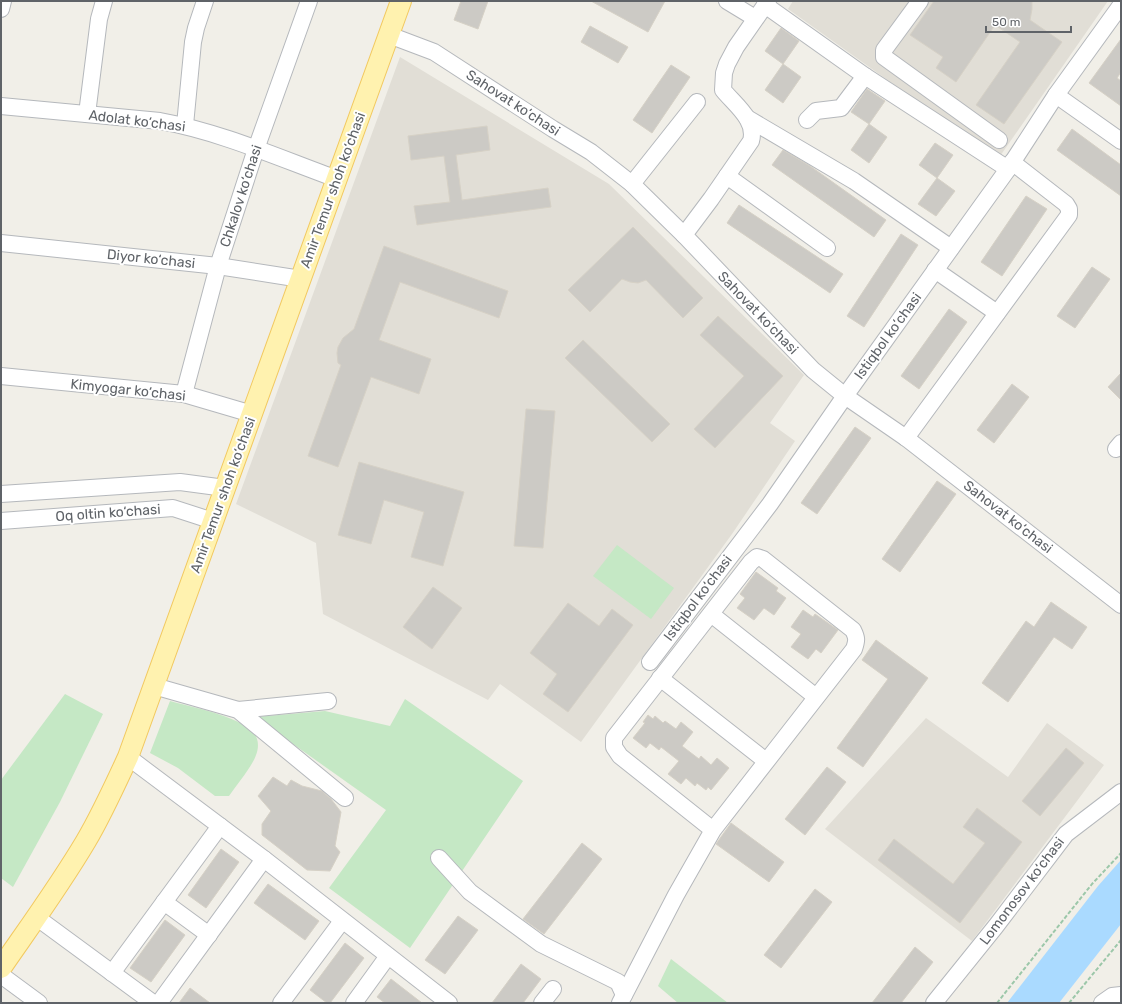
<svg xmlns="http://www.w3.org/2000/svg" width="1122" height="1004" font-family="Rubik,sans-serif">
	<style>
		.education { fill: #e1ded6 }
		.green { fill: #c5e8c5 }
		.water { fill: #aadaff }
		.building { fill: #cccac5; stroke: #d6d1c6 }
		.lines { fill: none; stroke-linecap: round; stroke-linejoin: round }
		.minor-casing { stroke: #b5b8bc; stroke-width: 18 }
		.major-casing { stroke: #f2c960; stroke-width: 22 }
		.path { stroke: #9cc7a9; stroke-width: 2; stroke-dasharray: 4 2; stroke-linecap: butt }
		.minor { stroke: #fff; stroke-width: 16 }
		.major { stroke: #fff2af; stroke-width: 20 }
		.labels { text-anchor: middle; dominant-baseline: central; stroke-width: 4; stroke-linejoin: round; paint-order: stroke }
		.street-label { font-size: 14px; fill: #5f6368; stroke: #fff }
	</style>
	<rect width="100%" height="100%" fill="#f1efe8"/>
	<g class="education">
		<polygon points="793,1 1108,1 998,159 788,9"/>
		<polygon points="400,57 609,184 804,375 770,423 795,441 732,534 581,742 500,684 488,700 323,614 316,543 236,504"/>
		<polygon points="926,718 1008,777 1047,723 1104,765 972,941 825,829"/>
	</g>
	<g class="green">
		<polygon points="617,545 674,588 651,619 593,576"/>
		<polygon points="65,694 103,714 60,802 13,887 1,878 1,780"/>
		<polygon points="405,699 523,781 410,948 329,888 386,810 255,717 325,711 390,726"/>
		<path d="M170,701C192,707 238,716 253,732C259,739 259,747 256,755C253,765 236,786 229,796H215L178,768L150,753Z"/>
		<polygon points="671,959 728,1003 678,1003 658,986"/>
	</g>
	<polygon class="water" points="1121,860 1121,924 1059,1003 1007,1003 1098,886"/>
	<g class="building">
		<polygon points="461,1 488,1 478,29 454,20"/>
		<polygon points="591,1 665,1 648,32"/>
		<polygon points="934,1 1032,1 1032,9 1030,20 1062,42 1004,124 976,105 1020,42 995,25 956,82 936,68 943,57 910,35"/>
		<polygon points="590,26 628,47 618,63 581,42"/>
		<polygon points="781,28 799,41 783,64 765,51"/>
		<polygon points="1121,39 1121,72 1117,78 1121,81 1121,106 1089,83"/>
		<polygon points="783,64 801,77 783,103 765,90"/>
		<polygon points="671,65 690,77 652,133 633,120"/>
		<polygon points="867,89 885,101 869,124 851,112"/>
		<polygon points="869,124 887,137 869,163 851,150"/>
		<polygon points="487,126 490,150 456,155 462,200 548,188 551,207 417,225 414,206 450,202 444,156 411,160 408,136"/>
		<polygon points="1072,129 1121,165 1121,196 1057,150"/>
		<polygon points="935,143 953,155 937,178 919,165"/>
		<polygon points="783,150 810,166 886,220 874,237 772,165"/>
		<polygon points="937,178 955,191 936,216 918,204"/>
		<polygon points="1026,196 1047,209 1002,276 981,262"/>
		<polygon points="739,205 843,274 830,293 727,223"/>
		<polygon points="633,227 703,298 683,318 646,280 638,283 630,282 622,279 590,312 568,290"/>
		<polygon points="901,234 918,245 864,327 847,316"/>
		<polygon points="384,246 508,291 499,318 400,282 379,340 431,359 419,394 371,377 338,467 308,456 341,365 338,363 337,353 338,347 343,338 354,329"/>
		<polygon points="1092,267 1110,279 1075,328 1057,316"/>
		<polygon points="949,309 967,322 919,389 901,376"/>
		<polygon points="718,316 783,376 715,448 694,429 744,376 700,335"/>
		<polygon points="583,340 670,424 652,442 565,358"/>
		<polygon points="1121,373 1121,400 1108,387"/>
		<polygon points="1012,384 1029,397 994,443 977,430"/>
		<polygon points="526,409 555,411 543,548 514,546"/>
		<polygon points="855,427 871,438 817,514 801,503"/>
		<polygon points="359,462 464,492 443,566 411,557 424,512 384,500 371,544 338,535"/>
		<polygon points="937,481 956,494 900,572 882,559"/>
		<polygon points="756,572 778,588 776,591 786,598 774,615 764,608 754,620 737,608 745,598 740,594"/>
		<polygon points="433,587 462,608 432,649 403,627"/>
		<polygon points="1051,602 1087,627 1072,649 1054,637 1008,702 982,683 1026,621 1034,627"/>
		<polygon points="568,603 599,626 612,609 633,625 568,712 543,694 557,674 530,653"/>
		<polygon points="803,610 813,617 815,614 838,630 821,653 816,649 808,659 791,647 801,634 791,627"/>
		<polygon points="876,640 928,678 863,767 837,748 888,679 862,660"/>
		<polygon points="648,715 653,719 655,716 663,723 665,721 676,729 681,722 693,732 682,746 699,759 701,756 711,765 717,758 729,768 711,790 708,787 706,790 697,783 695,786 686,778 681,784 668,774 679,761 661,747 659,750 650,743 646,748 633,738 645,723 643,722"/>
		<polygon points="1066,748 1084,763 1040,816 1022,801"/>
		<polygon points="827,767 846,782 805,835 785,819"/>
		<polygon points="273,777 287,786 291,780 302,786 322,791 331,799 341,812 335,846 340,852 330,871 307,870 262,835 262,824 271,811 258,796"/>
		<polygon points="977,808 1022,842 960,923 878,860 894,839 953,884 985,843 963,827"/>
		<polygon points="731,823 784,862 769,882 716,844"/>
		<polygon points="582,843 602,859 544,934 523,919"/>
		<polygon points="221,849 239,862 206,908 188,895"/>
		<polygon points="268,884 319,921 305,940 254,903"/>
		<polygon points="815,889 832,902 781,968 764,955"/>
		<polygon points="458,916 478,930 445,974 425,960"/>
		<polygon points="165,920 185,935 151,982 130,968"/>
		<polygon points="345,943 364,958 330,1003 327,1003 310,990"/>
		<polygon points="915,947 933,962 901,1003 872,1003"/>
		<polygon points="521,964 541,979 523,1003 492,1003"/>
		<polygon points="391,979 422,1003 385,1003 377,997"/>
		<polygon points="190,988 210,1003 179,1003"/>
	</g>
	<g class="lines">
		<g class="minor-casing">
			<g id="minor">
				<polyline points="727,1 755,18"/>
				<polyline points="920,1 884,50 884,57 999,140"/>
				<polyline points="765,5 865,76 1008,169"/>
				<polyline points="1,9 3,1"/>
				<polyline points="389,35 434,52 553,129 591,152 632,184 684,235 813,370 845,396 906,438 1121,605"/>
				<polyline points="1056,95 1121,141"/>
				<path d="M1,106L160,121C221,132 279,158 337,179"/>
				<polyline points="87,114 99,19 104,1"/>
				<polyline points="747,118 854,181 951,248"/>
				<polyline points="807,120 816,111 841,108 865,76"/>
				<polyline points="185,125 193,42 196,28 205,1"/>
				<polyline points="727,176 827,248"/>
				<polyline points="632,184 697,102"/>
				<path d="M684,235L711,199L751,141C757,120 734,104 723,90L724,73L727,64L736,47L768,1"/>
				<polyline points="1,243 218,266 301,279"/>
				<polyline points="935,270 997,313"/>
				<polyline points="1,376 184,394 252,414"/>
				<polyline points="184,394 218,266 256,149 309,1"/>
				<polyline points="906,438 1069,215 1069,209 1066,204 1012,162"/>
				<polyline points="1116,449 1121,443"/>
				<polyline points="1,494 180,482 225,488"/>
				<polyline points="1,521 173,508 213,521"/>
				<polyline points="711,614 816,697"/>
				<polyline points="650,662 770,504 845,396 1008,169 1056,95 1121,5"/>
				<polyline points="660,678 766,761"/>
				<polyline points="154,686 238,710 345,798"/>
				<polyline points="238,710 328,701"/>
				<polyline points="128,757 264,859 449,1003"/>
				<polyline points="439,858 470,892 541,944 618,982 624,995"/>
				<polyline points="164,902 209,935"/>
				<polyline points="36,917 153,1003"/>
				<polyline points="112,973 220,826"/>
				<polyline points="1,975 39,1003"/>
				<polyline points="159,1003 264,859"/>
				<polyline points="281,1003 342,921"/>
				<polyline points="354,1003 388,956"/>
				<polyline points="542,1003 553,989"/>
				<path d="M620,1003L676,895L713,830L854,649C857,640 857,638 853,630L763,559L757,557L751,562L614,738V747L620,756L713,830"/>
				<polyline points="934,1003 996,926 1066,834 1121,792"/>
				<polyline points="1102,1003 1112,996 1121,995"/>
			</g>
		</g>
		<g class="major-casing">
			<path id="major" d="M1,968C30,926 60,885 86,841C102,814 115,785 128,757L401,1"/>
		</g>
		<g class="path">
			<polyline points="997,1003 1092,884 1121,853"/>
			<polyline points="1069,1003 1121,940"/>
		</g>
		<use href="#minor" class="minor"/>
		<use href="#major" class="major"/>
	</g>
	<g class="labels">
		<g class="street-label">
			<text transform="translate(513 103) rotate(33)">Sahovat ko‘chasi</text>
			<text transform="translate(137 121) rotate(7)">Adolat ko‘chasi</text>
			<text transform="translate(333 190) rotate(-70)">Amir Temur shoh ko‘chasi</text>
			<text transform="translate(241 196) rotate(-72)">Chkalov ko‘chasi</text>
			<text transform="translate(151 259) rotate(6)">Diyor ko‘chasi</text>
			<text transform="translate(758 313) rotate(46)">Sahovat ko‘chasi</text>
			<text transform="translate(888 336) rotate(-54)">Istiqbol ko‘chasi</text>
			<text transform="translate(128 390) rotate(6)">Kimyogar ko‘chasi</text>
			<text transform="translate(223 495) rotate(-70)">Amir Temur shoh ko‘chasi</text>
			<text transform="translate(108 513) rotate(-4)">Oq oltin ko‘chasi</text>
			<text transform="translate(1008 517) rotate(38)">Sahovat ko‘chasi</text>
			<text transform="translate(698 598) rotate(-53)">Istiqbol ko‘chasi</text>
			<text transform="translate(1022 891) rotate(-53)">Lomonosov ko‘chasi</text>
		</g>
	</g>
	<rect width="1122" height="1004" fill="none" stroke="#5f6368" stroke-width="4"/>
	<path d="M986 26v6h85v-6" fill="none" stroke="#5f6368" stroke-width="2"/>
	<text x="992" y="26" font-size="12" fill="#5f6368" stroke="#ffffff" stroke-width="3" paint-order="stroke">50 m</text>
</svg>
